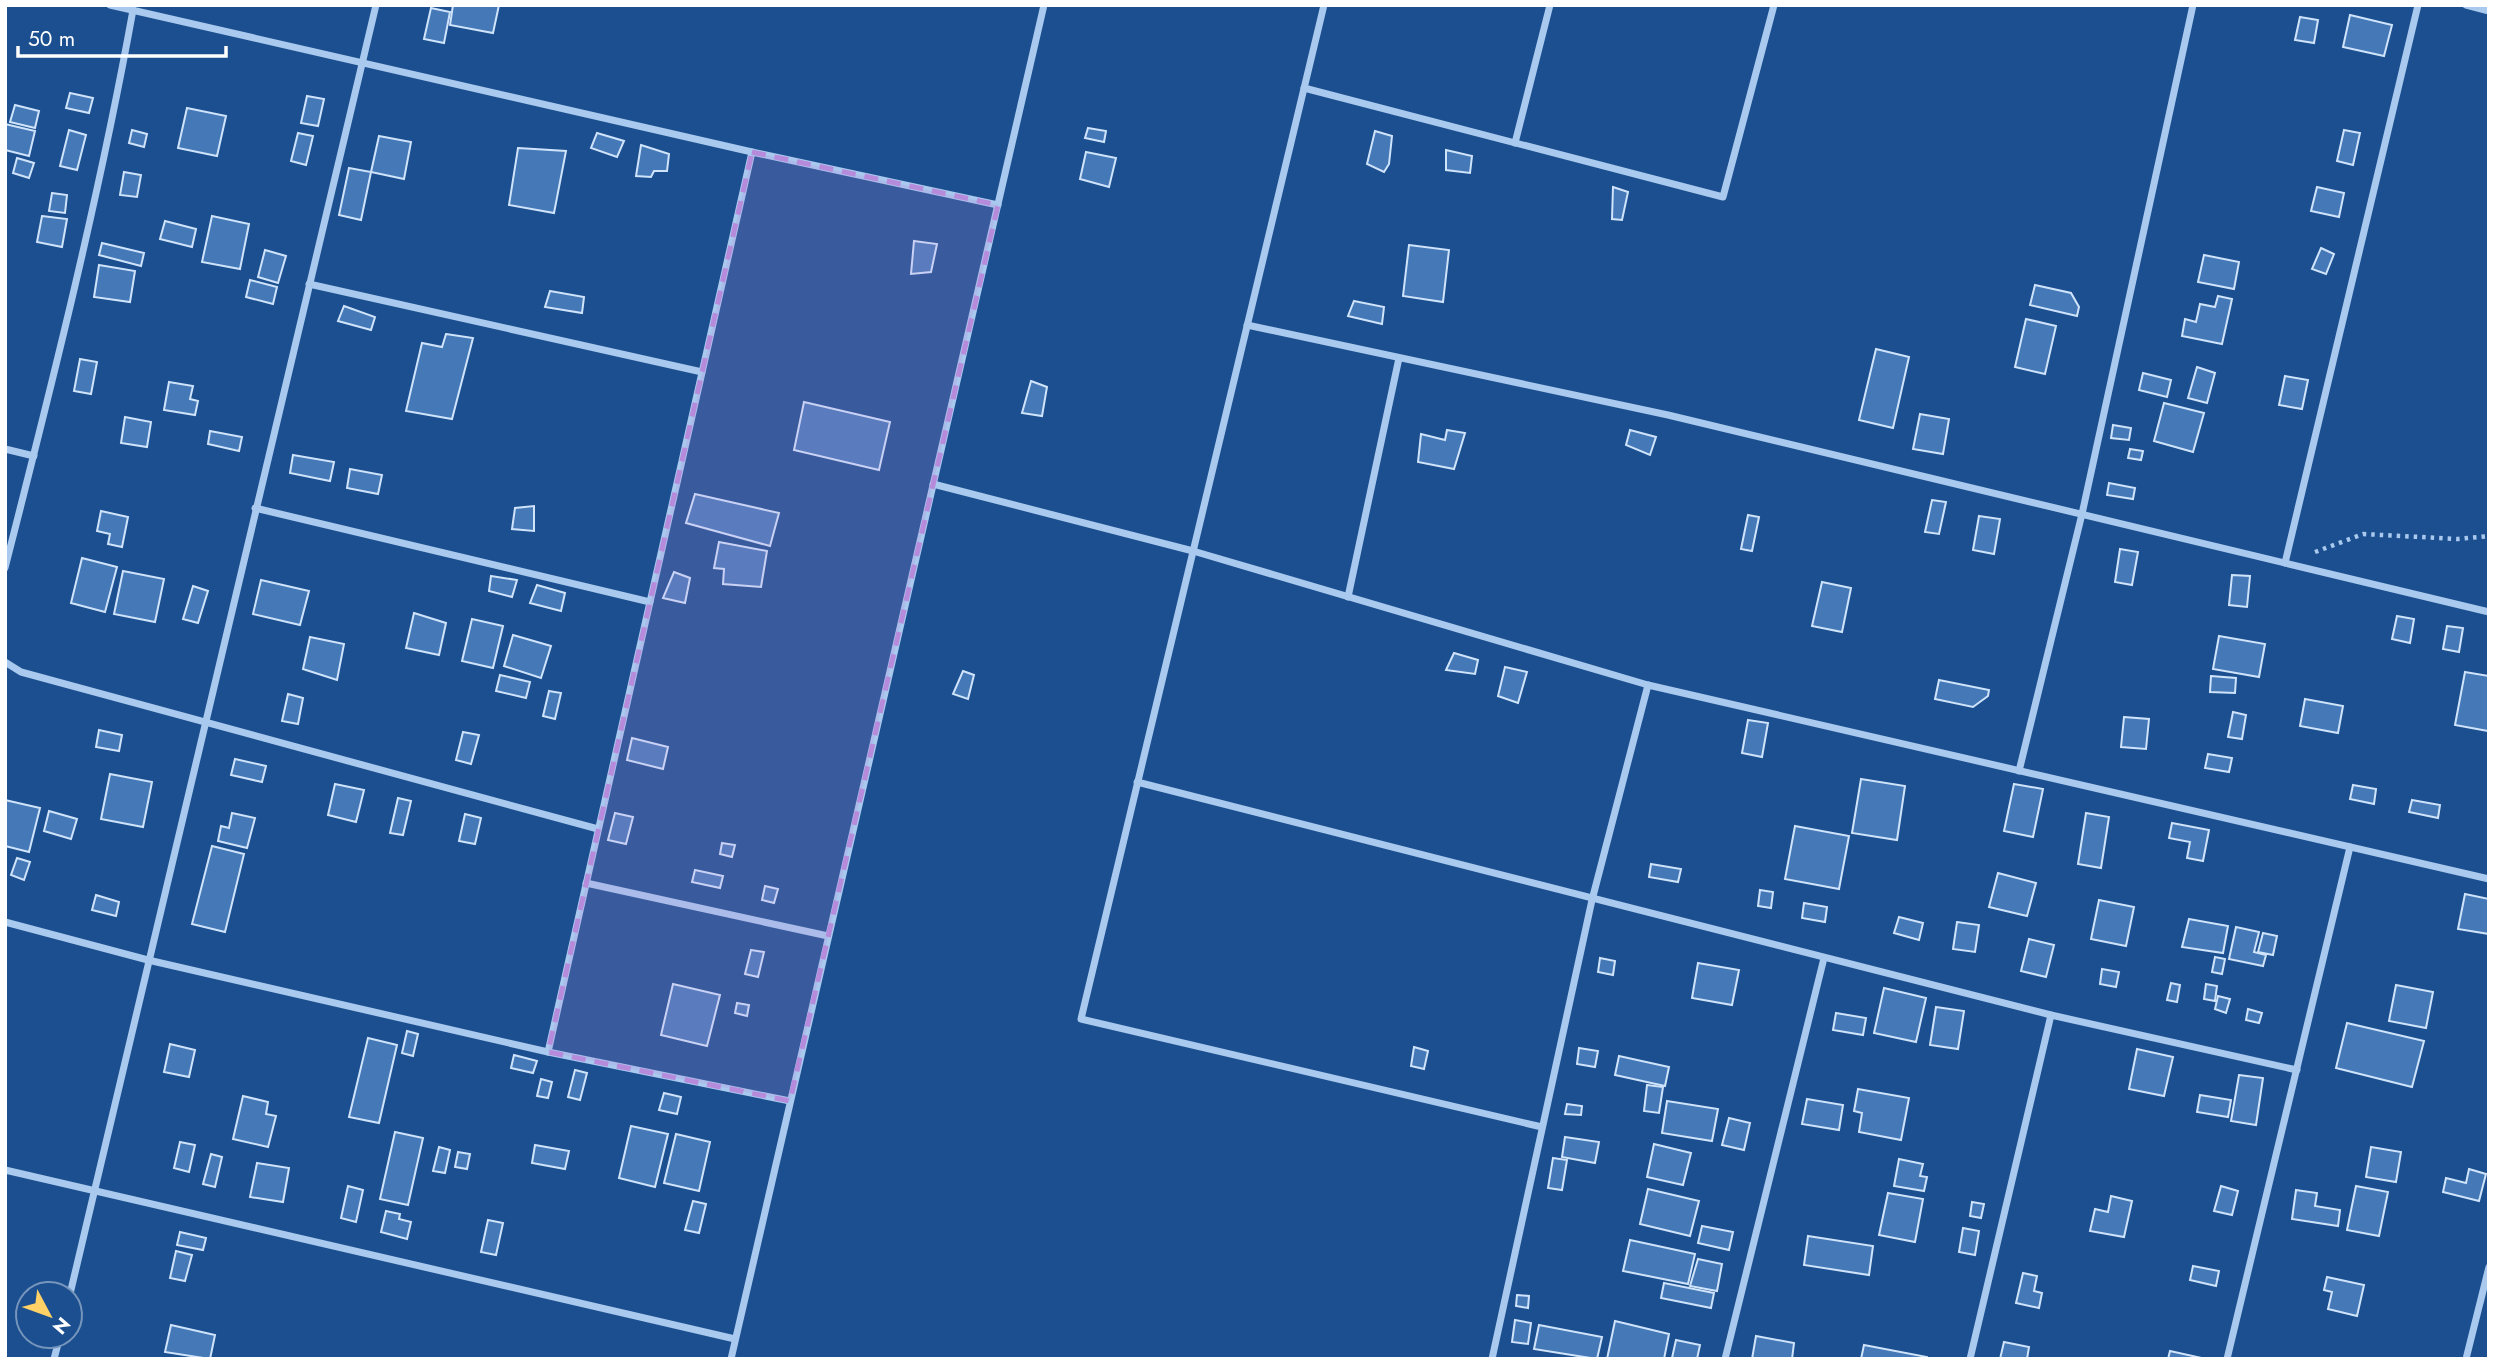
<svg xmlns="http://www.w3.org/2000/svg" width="2494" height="1364" font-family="Jost,sans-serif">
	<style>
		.building { fill: #4478b7; stroke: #cfe3fa; stroke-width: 2 }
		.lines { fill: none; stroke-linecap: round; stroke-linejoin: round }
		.path { stroke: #a9c9ee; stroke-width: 4.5; stroke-dasharray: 3.5 5; stroke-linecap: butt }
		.minor { stroke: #a9c9ee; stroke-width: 7 }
		.marked { fill: #b68bdc; fill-opacity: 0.2; stroke: #b68bdc; stroke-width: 5; stroke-dasharray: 14 9; stroke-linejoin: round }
	</style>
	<rect width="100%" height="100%" fill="#1b4f8f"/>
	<g class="building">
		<polygon points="453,5 499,5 493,33 450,25"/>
		<polygon points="431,8 450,12 444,43 424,39"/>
		<polygon points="2350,15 2392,25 2384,56 2343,47"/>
		<polygon points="2300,17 2318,20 2314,43 2295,40"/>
		<polygon points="70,93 93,98 89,113 66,108"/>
		<polygon points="307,96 324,99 318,126 301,123"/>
		<polygon points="15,105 39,111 35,128 10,122"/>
		<polygon points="187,108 226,116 217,156 178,148"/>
		<polygon points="5,124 35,131 29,156 5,150"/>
		<polygon points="1088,128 1106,131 1104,142 1085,138"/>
		<polygon points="69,130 86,135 77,170 60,166"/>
		<polygon points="132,130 147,134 144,147 129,143"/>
		<polygon points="2344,130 2360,133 2353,165 2337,161"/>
		<polygon points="1375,131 1392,136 1389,164 1384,172 1367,164"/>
		<polygon points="298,133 313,136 306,165 291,161"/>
		<polygon points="597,133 624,141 617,157 591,148"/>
		<polygon points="379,136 411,142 404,179 371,172"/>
		<polygon points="641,145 669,154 667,171 654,171 651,177 636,176"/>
		<polygon points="518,148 566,151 554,213 509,205"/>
		<polygon points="1446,150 1472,156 1470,173 1446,170"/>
		<polygon points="1086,152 1116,158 1109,187 1080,179"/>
		<polygon points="17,158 34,163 29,178 13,173"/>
		<polygon points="349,168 371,172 361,220 339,215"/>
		<polygon points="124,172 141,175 137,197 120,195"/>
		<polygon points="1613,187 1628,192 1622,220 1612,219"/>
		<polygon points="2317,187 2344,193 2339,217 2311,211"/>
		<polygon points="52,193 67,195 65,213 49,211"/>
		<polygon points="42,216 67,219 62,247 37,242"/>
		<polygon points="212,216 249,224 240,269 202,262"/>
		<polygon points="165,221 196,229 192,247 160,239"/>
		<polygon points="914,241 937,244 931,272 911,274"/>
		<polygon points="102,243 144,253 141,266 99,255"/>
		<polygon points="1409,245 1449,250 1443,302 1403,296"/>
		<polygon points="2321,248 2334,254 2326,274 2312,269"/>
		<polygon points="265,250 286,256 278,283 258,277"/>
		<polygon points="2204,255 2239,262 2234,289 2198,282"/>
		<polygon points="99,265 135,271 130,302 94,297"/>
		<polygon points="250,280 277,287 273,304 246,297"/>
		<polygon points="2035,285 2071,293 2079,307 2077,316 2030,305"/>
		<polygon points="550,291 584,297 582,313 545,307"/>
		<polygon points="2218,296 2232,299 2222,344 2182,336 2185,319 2196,322 2200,304 2215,307"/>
		<polygon points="1354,301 1384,307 1382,324 1348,316"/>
		<polygon points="344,306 375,317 371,330 338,321"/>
		<polygon points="2026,319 2056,326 2045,374 2015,367"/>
		<polygon points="446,334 473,338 452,419 406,411 422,343 442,347"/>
		<polygon points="1876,349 1909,357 1893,428 1859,420"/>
		<polygon points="80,359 97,362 91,394 74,391"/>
		<polygon points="2197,367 2215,373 2207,403 2188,398"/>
		<polygon points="2143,373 2171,380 2167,397 2139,390"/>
		<polygon points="2285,376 2308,380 2302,409 2279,405"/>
		<polygon points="1031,381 1047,387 1042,416 1022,413"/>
		<polygon points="169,382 193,386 190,399 198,401 195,415 164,410"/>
		<polygon points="804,402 890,422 879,470 794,450"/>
		<polygon points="2164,403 2204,413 2193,452 2154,441"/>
		<polygon points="1920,414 1949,419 1943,454 1913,449"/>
		<polygon points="125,417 151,422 147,447 121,443"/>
		<polygon points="2113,425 2131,428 2129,440 2111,438"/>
		<polygon points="1447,430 1465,433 1454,469 1418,462 1421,434 1445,440"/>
		<polygon points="1630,430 1656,437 1650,455 1626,445"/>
		<polygon points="210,431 242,437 239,451 208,444"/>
		<polygon points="2130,449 2143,451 2141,460 2128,458"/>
		<polygon points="293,455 334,462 330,481 290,473"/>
		<polygon points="350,469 382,475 378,494 347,488"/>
		<polygon points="2109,483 2135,488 2133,499 2107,495"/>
		<polygon points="695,494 779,513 770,546 686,523"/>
		<polygon points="1932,500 1946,502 1939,534 1925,532"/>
		<polygon points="534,506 534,531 512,529 515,508"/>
		<polygon points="101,511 128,517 122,547 108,544 110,534 97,531"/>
		<polygon points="1748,515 1759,517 1752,551 1741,549"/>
		<polygon points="1979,516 2000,519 1994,554 1973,550"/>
		<polygon points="719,542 767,551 761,587 723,584 724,569 714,568"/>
		<polygon points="2120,549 2138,552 2132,585 2115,582"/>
		<polygon points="82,558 117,567 105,612 71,603"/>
		<polygon points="123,571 164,579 155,622 114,614"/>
		<polygon points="674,572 690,578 685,603 663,598"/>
		<polygon points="2232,575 2250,576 2247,607 2229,605"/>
		<polygon points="491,576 517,580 512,597 489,591"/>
		<polygon points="261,580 309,591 300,625 253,614"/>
		<polygon points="1822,582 1851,588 1842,632 1812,626"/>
		<polygon points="537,585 565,593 561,611 530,603"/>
		<polygon points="193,586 208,591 198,623 183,619"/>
		<polygon points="414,613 446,623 439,655 406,648"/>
		<polygon points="2397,616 2414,619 2410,643 2392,639"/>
		<polygon points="472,619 503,626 493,668 462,661"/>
		<polygon points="2447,626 2463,628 2459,652 2443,649"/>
		<polygon points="513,635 551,646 541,678 504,666"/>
		<polygon points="2219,636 2265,644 2259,677 2213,669"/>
		<polygon points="310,637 344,644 337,680 303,669"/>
		<polygon points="1454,653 1478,660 1475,674 1446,670"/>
		<polygon points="1505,667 1527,672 1518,703 1498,696"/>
		<polygon points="963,671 974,675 968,699 953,694"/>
		<polygon points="2465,672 2489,676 2488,731 2455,725"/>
		<polygon points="500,675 530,682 526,698 496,691"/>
		<polygon points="2211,676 2236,678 2235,693 2210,692"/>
		<polygon points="1939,680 1989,690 1988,696 1973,707 1935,699"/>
		<polygon points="549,691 561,693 555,719 543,716"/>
		<polygon points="288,694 303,698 298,724 282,721"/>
		<polygon points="2305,699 2343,706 2338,733 2300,726"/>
		<polygon points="2233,712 2246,715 2242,739 2228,737"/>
		<polygon points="2124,717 2149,719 2146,749 2121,747"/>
		<polygon points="1748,720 1768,723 1762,757 1742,753"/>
		<polygon points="99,730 122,735 119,751 96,747"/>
		<polygon points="463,732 479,735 471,764 456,760"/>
		<polygon points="632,738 668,747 663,769 627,760"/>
		<polygon points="2208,754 2232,758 2229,772 2205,768"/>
		<polygon points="235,759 266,766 262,782 231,775"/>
		<polygon points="110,774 152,782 143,827 101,819"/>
		<polygon points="1861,779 1905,786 1897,840 1852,833"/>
		<polygon points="335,784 364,790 356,822 328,815"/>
		<polygon points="2014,784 2043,789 2033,837 2004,831"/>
		<polygon points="2353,785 2376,789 2374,804 2350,799"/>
		<polygon points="398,798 411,801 403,835 390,833"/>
		<polygon points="5,800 40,808 29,852 5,846"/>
		<polygon points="2412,800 2440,805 2438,818 2409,812"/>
		<polygon points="49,811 77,819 71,839 44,831"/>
		<polygon points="232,813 255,818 247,848 218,841 221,826 229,828"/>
		<polygon points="615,813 633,817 626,844 608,840"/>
		<polygon points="2086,813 2109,817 2101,868 2078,864"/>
		<polygon points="465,814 481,818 475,844 459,841"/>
		<polygon points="2172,823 2209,830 2203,861 2187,858 2190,842 2169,838"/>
		<polygon points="1795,826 1849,836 1839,889 1785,879"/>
		<polygon points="722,843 735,845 732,857 720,854"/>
		<polygon points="212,846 244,854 225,932 192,924"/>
		<polygon points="17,858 30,862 24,880 11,875"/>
		<polygon points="1651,864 1681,869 1678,882 1649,877"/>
		<polygon points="695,870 723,876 720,888 692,882"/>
		<polygon points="1998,873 2036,883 2027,916 1989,907"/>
		<polygon points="765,886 778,889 774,903 762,900"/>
		<polygon points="1760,890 1773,892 1771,908 1758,906"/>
		<polygon points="2465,894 2489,899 2489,934 2458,929"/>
		<polygon points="96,895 119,902 116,916 92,910"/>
		<polygon points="2099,900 2134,907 2126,946 2091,939"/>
		<polygon points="1804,903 1827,907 1825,922 1802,918"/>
		<polygon points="1899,917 1923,923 1919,940 1894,933"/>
		<polygon points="2189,919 2228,926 2223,953 2182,947"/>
		<polygon points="1957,922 1979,925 1975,952 1953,949"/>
		<polygon points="2236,927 2259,932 2254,952 2266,955 2263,966 2229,959"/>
		<polygon points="2263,933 2277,936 2273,955 2258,952"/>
		<polygon points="2029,939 2054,945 2046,977 2021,971"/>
		<polygon points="751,950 764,952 758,977 745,974"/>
		<polygon points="2215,957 2225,959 2222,974 2212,972"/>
		<polygon points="1600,958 1615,961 1613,975 1598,972"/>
		<polygon points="1698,963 1739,970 1732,1005 1692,998"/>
		<polygon points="2102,969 2119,972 2116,987 2100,984"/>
		<polygon points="2171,983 2180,985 2177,1002 2167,1000"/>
		<polygon points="673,984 720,995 707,1046 661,1035"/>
		<polygon points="2206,984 2217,986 2215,1001 2204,999"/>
		<polygon points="2396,985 2433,992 2426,1028 2389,1021"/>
		<polygon points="1884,988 1926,998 1916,1042 1874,1033"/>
		<polygon points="2218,996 2230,999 2226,1013 2215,1009"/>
		<polygon points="737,1003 749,1005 747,1016 735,1013"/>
		<polygon points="1936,1007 1964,1011 1958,1049 1930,1045"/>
		<polygon points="2248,1009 2262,1013 2259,1023 2246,1020"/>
		<polygon points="1836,1013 1866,1018 1863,1035 1833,1030"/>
		<polygon points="2347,1023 2424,1041 2412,1087 2336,1068"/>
		<polygon points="407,1031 418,1034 413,1056 402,1053"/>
		<polygon points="368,1038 397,1045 379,1123 349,1117"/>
		<polygon points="170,1044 195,1050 189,1077 164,1072"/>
		<polygon points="1414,1047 1428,1051 1424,1069 1411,1066"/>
		<polygon points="1579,1048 1598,1051 1595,1067 1577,1064"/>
		<polygon points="2137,1049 2173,1057 2164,1096 2129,1089"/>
		<polygon points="514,1055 537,1061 533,1073 511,1068"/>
		<polygon points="1619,1056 1669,1067 1665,1086 1615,1075"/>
		<polygon points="575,1070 587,1073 580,1100 568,1097"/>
		<polygon points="2239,1075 2263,1078 2256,1125 2231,1121"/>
		<polygon points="541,1079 552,1082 548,1098 537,1096"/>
		<polygon points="1647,1085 1663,1087 1659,1113 1644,1111"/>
		<polygon points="1858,1089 1909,1098 1901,1140 1859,1132 1862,1113 1854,1111"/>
		<polygon points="664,1093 681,1097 677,1114 659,1110"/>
		<polygon points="2200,1095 2231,1100 2228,1117 2197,1112"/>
		<polygon points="243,1096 268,1102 266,1114 276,1116 268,1147 233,1139"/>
		<polygon points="1807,1099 1843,1105 1839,1130 1802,1124"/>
		<polygon points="1667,1101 1718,1109 1712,1141 1662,1133"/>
		<polygon points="1567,1104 1582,1106 1581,1115 1565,1114"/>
		<polygon points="1729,1118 1750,1123 1744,1150 1722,1145"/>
		<polygon points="631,1126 668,1134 655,1187 619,1178"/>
		<polygon points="395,1132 423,1138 408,1205 380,1199"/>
		<polygon points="676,1134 710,1142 699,1191 664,1183"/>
		<polygon points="1565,1137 1599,1142 1595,1163 1562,1157"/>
		<polygon points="180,1142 195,1145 189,1172 174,1168"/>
		<polygon points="1654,1144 1691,1153 1683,1185 1647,1177"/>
		<polygon points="535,1145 569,1151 565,1169 532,1163"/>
		<polygon points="439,1147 450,1150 445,1173 433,1171"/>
		<polygon points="2371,1147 2401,1152 2396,1182 2366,1177"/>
		<polygon points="458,1152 470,1154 467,1169 455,1167"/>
		<polygon points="211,1154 222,1157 215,1187 203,1184"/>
		<polygon points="1553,1158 1567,1160 1562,1190 1548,1188"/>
		<polygon points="1899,1159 1923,1164 1920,1176 1927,1177 1924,1191 1894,1186"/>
		<polygon points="257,1163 289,1168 283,1202 250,1197"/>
		<polygon points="2469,1169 2486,1174 2479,1201 2443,1192 2446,1178 2466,1183"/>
		<polygon points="348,1186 363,1190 356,1222 341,1218"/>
		<polygon points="2221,1186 2238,1191 2232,1215 2214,1211"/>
		<polygon points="2356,1186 2388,1192 2379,1236 2347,1230"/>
		<polygon points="1648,1189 1699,1201 1690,1236 1640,1224"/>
		<polygon points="2296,1190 2317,1193 2315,1206 2340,1210 2338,1226 2292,1219"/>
		<polygon points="1888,1193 1923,1199 1915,1242 1879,1235"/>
		<polygon points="2111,1196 2132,1201 2124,1237 2090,1231 2095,1209 2108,1212"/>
		<polygon points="693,1201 706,1204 699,1233 685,1230"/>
		<polygon points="1972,1202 1984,1204 1981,1218 1970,1216"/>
		<polygon points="386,1211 400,1214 399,1219 411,1222 407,1239 381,1232"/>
		<polygon points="488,1220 503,1223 496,1255 481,1252"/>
		<polygon points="1702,1226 1733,1232 1729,1250 1698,1243"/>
		<polygon points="1963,1228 1979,1231 1975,1255 1959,1252"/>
		<polygon points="180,1232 206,1238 203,1250 177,1245"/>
		<polygon points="1808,1236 1873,1246 1869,1275 1804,1265"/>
		<polygon points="1630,1240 1695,1254 1688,1284 1623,1271"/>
		<polygon points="176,1251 192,1255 185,1281 170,1278"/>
		<polygon points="1698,1259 1722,1264 1717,1291 1690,1286"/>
		<polygon points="2193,1266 2219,1271 2216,1286 2190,1280"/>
		<polygon points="2023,1273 2037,1276 2034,1291 2042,1293 2039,1308 2016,1303"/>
		<polygon points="2327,1277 2364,1285 2357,1316 2328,1309 2332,1292 2324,1290"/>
		<polygon points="1664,1283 1714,1293 1711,1308 1661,1298"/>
		<polygon points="1517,1295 1529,1296 1528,1308 1516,1306"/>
		<polygon points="1515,1320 1531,1323 1528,1344 1512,1342"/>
		<polygon points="1615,1321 1669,1334 1664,1359 1607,1359"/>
		<polygon points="171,1325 215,1335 210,1359 165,1352"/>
		<polygon points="1539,1325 1602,1337 1597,1359 1534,1349"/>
		<polygon points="1756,1336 1794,1343 1792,1359 1752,1359"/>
		<polygon points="1676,1340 1700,1345 1697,1359 1672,1358"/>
		<polygon points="2004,1342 2029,1347 2027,1359 2000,1359"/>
		<polygon points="1864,1345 1927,1357 1927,1359 1861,1359"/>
		<polygon points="2170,1351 2202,1358 2201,1359 2168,1359"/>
	</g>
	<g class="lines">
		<polyline class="path" points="2315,552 2363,534 2458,539 2489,536"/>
		<g class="minor">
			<polyline points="110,5 752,152 998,205"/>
			<polyline points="1324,5 1081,1019 1542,1127"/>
			<polyline points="2466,5 2489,11"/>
			<polyline points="1304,88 1723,197 1774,5"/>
			<polyline points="1515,143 1550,5"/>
			<polyline points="309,284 702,372"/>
			<polyline points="1247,325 1668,415 2489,612"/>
			<polyline points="5,449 34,456"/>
			<polyline points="933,484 1193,551 1648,685 2489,879"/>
			<polyline points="255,508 650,602"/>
			<polyline points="2285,563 2418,5"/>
			<path d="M5,568C52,384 99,198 133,10"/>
			<polyline points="1348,597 1399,358"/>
			<polyline points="5,662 21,672 598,829"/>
			<polyline points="2019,771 2082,514 2193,5"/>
			<polyline points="1137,782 2051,1015 2297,1070"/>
			<polyline points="586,883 828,936"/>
			<polyline points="5,922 148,960 548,1052 790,1101"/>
			<polyline points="548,1052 752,152"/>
			<polyline points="5,1170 735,1339"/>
			<polyline points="70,1294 376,5"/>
			<polyline points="54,1359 60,1336"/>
			<polyline points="731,1359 1044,5"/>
			<polyline points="1492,1359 1592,900 1648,685"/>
			<polyline points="1725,1359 1824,958"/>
			<polyline points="1970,1359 2051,1015"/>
			<polyline points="2227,1359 2350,847"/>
			<polyline points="2466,1359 2489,1267"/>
		</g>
	</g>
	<path class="marked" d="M752,152L998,205L790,1101L548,1052Z"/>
	<rect width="2494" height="1364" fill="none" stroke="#ffffff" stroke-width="14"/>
	<g transform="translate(49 1315) rotate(131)"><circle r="33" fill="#1b4f8f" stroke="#7695bc" stroke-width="2"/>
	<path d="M0-5L12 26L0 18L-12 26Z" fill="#ffd166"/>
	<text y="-10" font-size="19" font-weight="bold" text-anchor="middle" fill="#ffffff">N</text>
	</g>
	<path d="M18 46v10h208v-10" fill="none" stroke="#ffffff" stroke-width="3.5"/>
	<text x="28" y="46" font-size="21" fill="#ffffff" stroke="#1b4f8f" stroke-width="5" paint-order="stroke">50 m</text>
</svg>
